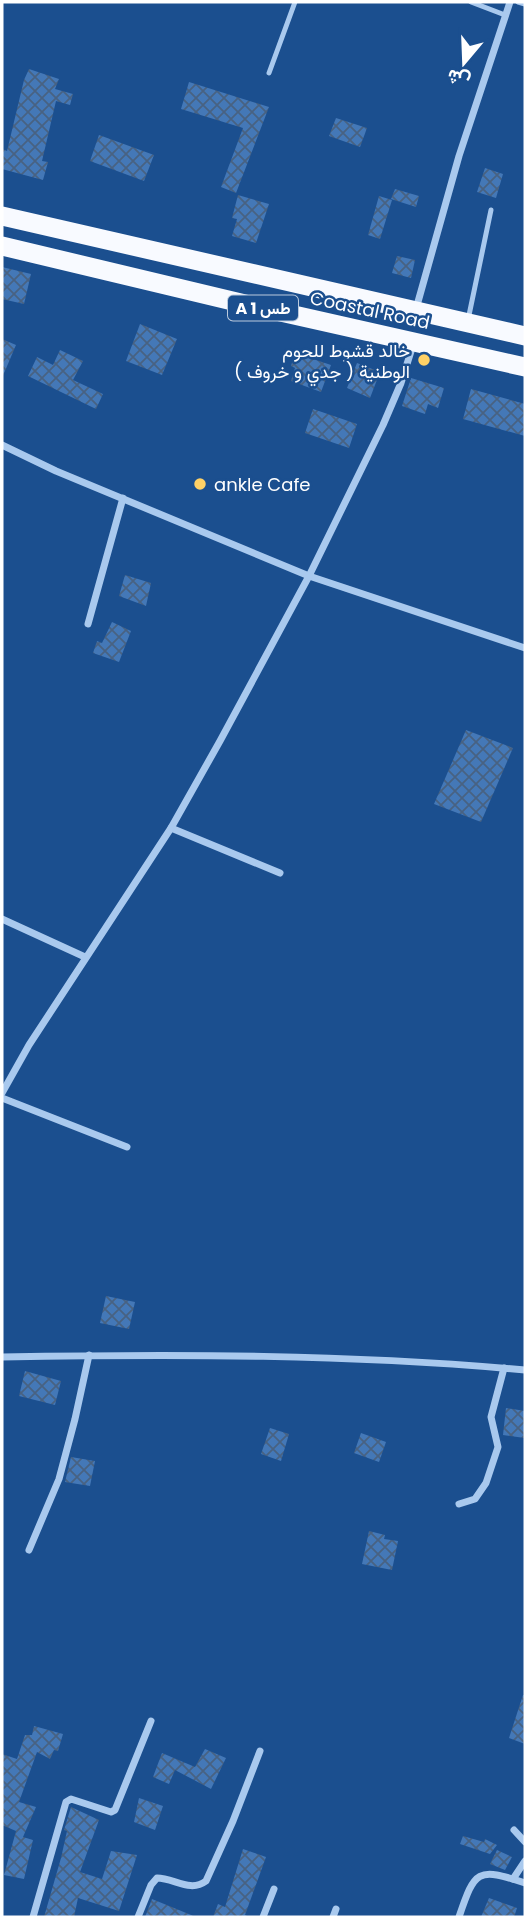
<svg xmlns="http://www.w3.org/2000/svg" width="527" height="1919" font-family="Poppins,Vazirmatn,sans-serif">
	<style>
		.building { fill: url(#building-cross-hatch) }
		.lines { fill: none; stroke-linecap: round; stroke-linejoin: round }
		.service { stroke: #a9c9ee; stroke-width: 5 }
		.minor { stroke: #a9c9ee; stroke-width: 7 }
		.trunk { stroke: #f8faff; stroke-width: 19 }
		.poi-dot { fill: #ffd166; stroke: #1b4f8f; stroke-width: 2.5 }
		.labels { text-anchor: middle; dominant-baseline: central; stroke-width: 5; stroke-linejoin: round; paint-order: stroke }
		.shield { fill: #1b4f8f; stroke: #bbcadd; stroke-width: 2 }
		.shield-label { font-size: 16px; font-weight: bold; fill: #fff }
		.street-label { font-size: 18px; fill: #fff; stroke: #1b4f8f }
		.poi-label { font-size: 18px; fill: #fff; stroke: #1b4f8f; text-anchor: end }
	</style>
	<defs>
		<pattern id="building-cross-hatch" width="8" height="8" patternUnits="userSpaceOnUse" patternTransform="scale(1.75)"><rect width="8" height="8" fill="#4478b7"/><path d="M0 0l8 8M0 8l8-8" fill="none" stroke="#486282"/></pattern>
	</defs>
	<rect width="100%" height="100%" fill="#1b4f8f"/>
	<g class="building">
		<polygon points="29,69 59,79 55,89 73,94 70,105 56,101 42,161 48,162 43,180 2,169 2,149 7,151 24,80"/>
		<polygon points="189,82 269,107 236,193 221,187 243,128 181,109"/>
		<polygon points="336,118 367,128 360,147 329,136"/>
		<polygon points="99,135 154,155 144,181 90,161"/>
		<polygon points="485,168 503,174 496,198 477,192"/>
		<polygon points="395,189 419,196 416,207 391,199"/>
		<polygon points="238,195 269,204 256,243 232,236 237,219 232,218"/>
		<polygon points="379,196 392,200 380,239 368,235"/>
		<polygon points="397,256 415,260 411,278 392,273"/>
		<polygon points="2,267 31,274 24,304 2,299"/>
		<polygon points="140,324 177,339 162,375 126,361"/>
		<polygon points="2,339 16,345 2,378"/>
		<polygon points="60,350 83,361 73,380 103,394 96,409 28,376 37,357 53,365"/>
		<polygon points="295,353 331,365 321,392 291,381 295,368 291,366"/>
		<polygon points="357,363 380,372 370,398 347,388"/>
		<polygon points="411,378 444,388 438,408 428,404 425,414 402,406"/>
		<polygon points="471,389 525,404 525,436 463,419"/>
		<polygon points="313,409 357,424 349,448 305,433"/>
		<polygon points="125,575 151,583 146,606 119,596"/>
		<polygon points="112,622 131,631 119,662 93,653 97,641 102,643"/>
		<polygon points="466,730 513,748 481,822 434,804"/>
		<polygon points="106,1296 135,1302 129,1329 100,1323"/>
		<polygon points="25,1371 61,1381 55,1405 19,1396"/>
		<polygon points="506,1408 525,1411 525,1438 503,1435"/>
		<polygon points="270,1428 289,1434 281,1461 261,1454"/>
		<polygon points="361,1433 386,1442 379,1462 354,1453"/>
		<polygon points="71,1457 95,1461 90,1486 65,1482"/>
		<polygon points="369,1531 385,1535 384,1539 398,1541 392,1570 362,1564"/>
		<polygon points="523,1695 525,1695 525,1744 509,1738"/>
		<polygon points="34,1726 63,1734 58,1751 54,1750 50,1759 37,1752 19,1802 36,1807 23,1837 33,1840 24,1879 4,1875 16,1831 2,1825 2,1754 17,1759 25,1735 32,1735"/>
		<polygon points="205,1749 226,1758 211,1789 175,1770 169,1784 153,1777 162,1753 195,1767"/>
		<polygon points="139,1798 163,1806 155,1830 134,1822"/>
		<polygon points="71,1807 99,1820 80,1872 102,1879 111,1851 137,1855 119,1911 78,1898 74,1917 44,1917 61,1858 67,1831 64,1830"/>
		<polygon points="463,1836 484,1842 485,1839 497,1845 490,1854 460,1844"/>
		<polygon points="243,1849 266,1857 245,1915 249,1917 213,1917 218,1904 225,1907"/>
		<polygon points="497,1850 512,1857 505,1870 490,1864"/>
		<polygon points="489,1898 517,1908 514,1917 481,1917"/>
		<polygon points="152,1899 196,1917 145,1917"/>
	</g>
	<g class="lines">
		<g class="service">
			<polyline points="471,2 505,15"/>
			<polyline points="518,2 525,4"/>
			<polyline points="269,73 295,2"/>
			<polyline points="468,320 491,210"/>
		</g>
		<g class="minor">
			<polyline points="416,309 459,156 510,2"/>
			<polyline points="2,445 56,471 309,576 525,648"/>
			<polyline points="88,624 123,498"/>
			<polyline points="171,828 280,873"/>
			<polyline points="2,919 85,957"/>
			<polyline points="2,1093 29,1045 171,828 220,741 309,576 383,425 401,383 413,345"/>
			<polyline points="2,1098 127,1147"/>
			<path d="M2,1357C176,1354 351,1354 525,1370"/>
			<polyline points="459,1504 475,1499 486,1483 498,1447 491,1417 504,1368"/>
			<polyline points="29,1550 59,1479 75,1419 89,1355"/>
			<polyline points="514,1830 525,1842"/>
			<polyline points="513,1879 525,1861"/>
			<polyline points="33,1917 66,1802 71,1799 111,1812 115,1810 151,1721"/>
			<path d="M138,1917L151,1885L157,1878C174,1878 190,1893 206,1881L233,1821L260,1751"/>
			<polyline points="263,1917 274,1889"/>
			<polyline points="333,1917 336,1909"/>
			<path d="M459,1917C475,1870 477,1867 525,1883"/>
		</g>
		<g class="trunk">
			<polyline points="2,216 525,336"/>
			<polyline points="2,246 245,304 525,367"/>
		</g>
	</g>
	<g class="poi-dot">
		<circle cx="424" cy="360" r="7"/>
		<circle cx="200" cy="484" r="7"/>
	</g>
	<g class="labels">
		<rect class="shield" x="228" y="295.5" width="70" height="25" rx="5"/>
		<g class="shield-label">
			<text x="263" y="308">A 1 طس</text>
		</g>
		<g class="street-label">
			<text transform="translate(370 310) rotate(12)">Coastal Road</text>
		</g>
		<g class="poi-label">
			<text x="410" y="350">خالد قشوط للحوم<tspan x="410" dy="21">الوطنية ( جدي و خروف )</tspan></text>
			<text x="214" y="484" text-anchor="start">ankle Cafe</text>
		</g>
	</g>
	<rect width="527" height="1919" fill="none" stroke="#ffffff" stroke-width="7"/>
	<g transform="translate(464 63) rotate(199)" stroke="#1b4f8f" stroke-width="5" paint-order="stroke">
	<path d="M0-5L12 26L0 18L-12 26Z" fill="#ffffff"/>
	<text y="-10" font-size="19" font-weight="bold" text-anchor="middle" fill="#ffffff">ش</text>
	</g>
</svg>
